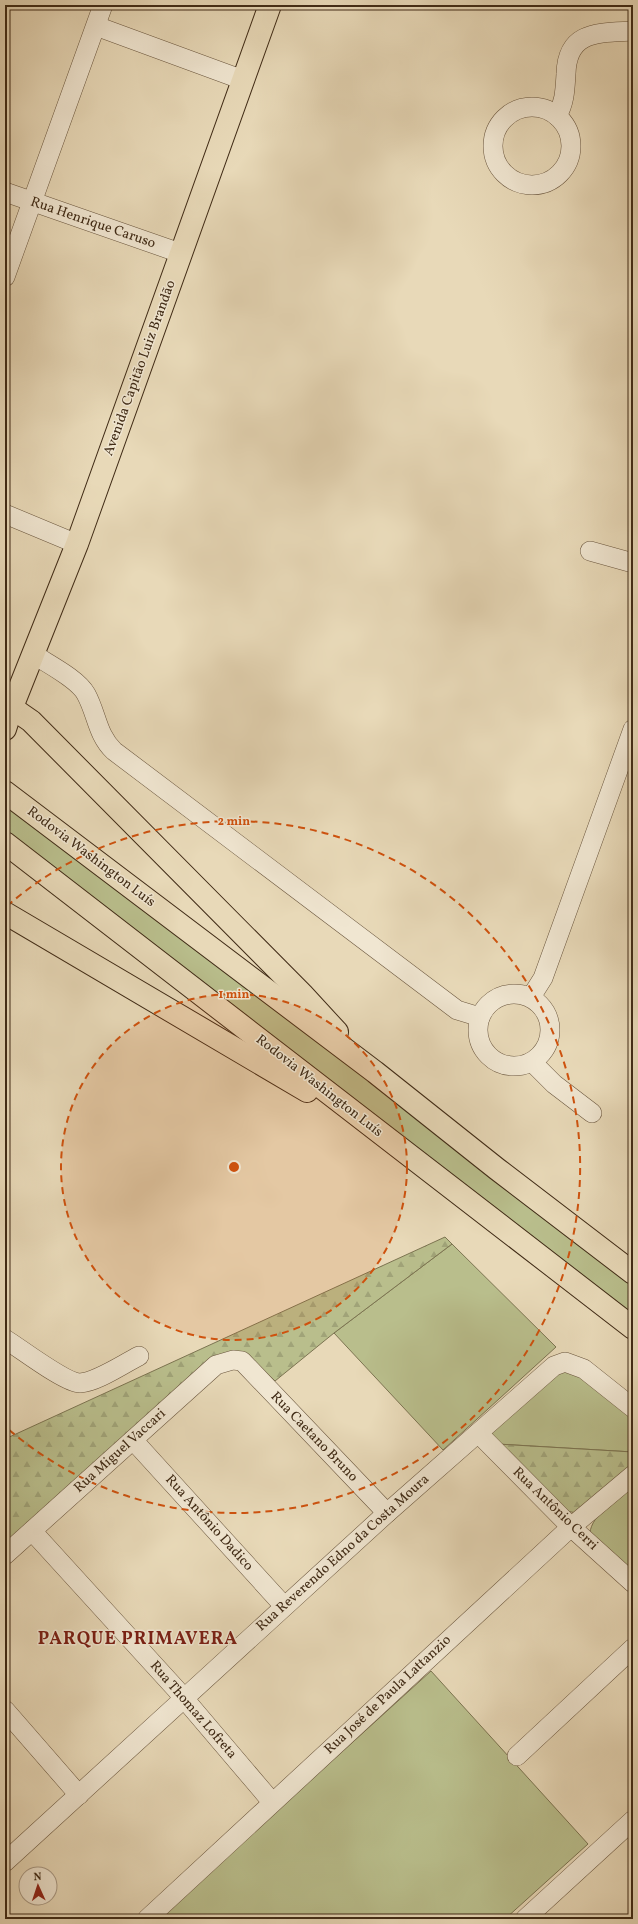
<svg xmlns="http://www.w3.org/2000/svg" width="638" height="1924" font-family="Vollkorn,serif">
	<style>
		.grass { fill: #b9be8c; stroke: #7c7451 }
		.forest { fill: url(#forest-firs); stroke: #7c7451 }
		.lines { fill: none; stroke-linecap: round; stroke-linejoin: round }
		.minor-casing { stroke: #6a563e; stroke-width: 20 }
		.major-casing { stroke: #402b16; stroke-width: 24 }
		.highway-casing { stroke: #402b16; stroke-width: 24 }
		.minor { stroke: #f0e6d1; stroke-width: 19 }
		.major { stroke: #e8d9b8; stroke-width: 22 }
		.highway { stroke: #e8d9b8; stroke-width: 22 }
		.ring { fill: none; stroke: #cf520e; stroke-width: 2; stroke-dasharray: 7 5 }
		.labels { text-anchor: middle; dominant-baseline: central; stroke-width: 3; stroke-linejoin: round; paint-order: stroke }
		.street-label { font-size: 14px; fill: #402b16; stroke: #f0e6d1 }
		.district-label { font-size: 18px; font-weight: bold; letter-spacing: 1px; fill: #7a1f14; stroke: #f0e6d1 }
		.centre { fill: #cf520e; stroke: #f0e6d1; stroke-width: 2 }
		.ring-label { font-size: 12px; text-anchor: middle; font-weight: bold; fill: #cf520e; stroke: #f0e6d1; stroke-width: 3; stroke-linejoin: round; paint-order: stroke }
	</style>
	<defs>
		<pattern id="forest-firs" width="22" height="20" patternUnits="userSpaceOnUse"><rect width="22" height="20" fill="#b9be8c"/><path d="M5 1l3.5 6h-7zM16 11l3.5 6h-7z" fill="#a0a378"/></pattern>
	</defs>
	<rect width="100%" height="100%" fill="#e8d9b8"/>
	<filter id="stains"><feTurbulence type="fractalNoise" baseFrequency=".005" numOctaves="4"/><feColorMatrix values="0 0 0 0 .2 0 0 0 0 .09 0 0 0 0 .02 0 0 0 .5 -.17"/></filter>
	<radialGradient id="worn" r=".72"><stop offset=".6" stop-color="#630" stop-opacity="0"/><stop offset="1" stop-color="#630" stop-opacity=".3"/></radialGradient>
	<g class="grass">
		<polygon points="5,804 633,1281 633,1315 5,836"/>
		<polygon points="452,1244 556,1347 443,1450 334,1333"/>
		<polygon points="569,1369 633,1414 633,1452 497,1444 491,1438 492,1432 546,1376"/>
		<path d="M633,1484V1573L590,1533C591,1515 620,1496 633,1484Z"/>
		<polygon points="431,1671 588,1844 505,1919 158,1919"/>
	</g>
	<g class="forest">
		<polygon points="445,1237 452,1244 334,1333 275,1381 246,1355 235,1353 5,1543 5,1439"/>
		<polygon points="497,1444 633,1452 633,1470 576,1513 567,1511"/>
	</g>
	<g class="lines">
		<g class="minor-casing">
			<g id="minor">
				<polyline points="96,26 243,80"/>
				<circle cx="532" cy="146" r="39"/>
				<path d="M557,116C565,102 565,89 566,74C567,30 599,33 633,31"/>
				<polyline points="5,192 180,253"/>
				<polyline points="5,277 103,5"/>
				<polyline points="5,514 77,544"/>
				<polyline points="590,551 633,563"/>
				<path d="M33,654C48,664 78,679 86,694C97,714 97,735 114,751L457,1010L480,1017"/>
				<circle cx="514" cy="1030" r="36"/>
				<polyline points="531,997 543,978 633,729"/>
				<polyline points="532,1062 554,1084 592,1113"/>
				<path d="M5,1339C20,1348 65,1383 80,1383C97,1382 123,1364 139,1356"/>
				<polyline points="478,1433 571,1527 633,1583"/>
				<polyline points="133,1440 284,1606"/>
				<polyline points="32,1531 176,1689 272,1802"/>
				<polyline points="5,1555 216,1365 233,1360 242,1361 387,1513"/>
				<polyline points="5,1710 79,1795"/>
				<polyline points="517,1756 633,1648"/>
				<polyline points="5,1862 387,1513 554,1366 565,1362 584,1369 633,1408"/>
				<polyline points="147,1919 571,1527 633,1475"/>
				<polyline points="525,1919 633,1820"/>
			</g>
		</g>
		<g class="major-casing">
			<polyline id="major" points="5,729 12,707 77,544 270,5"/>
		</g>
		<g class="highway-casing">
			<g id="highway">
				<polyline points="5,703 31,721 302,994 337,1032"/>
				<polyline points="5,792 375,1072 497,1169 633,1273"/>
				<polyline points="5,843 633,1328"/>
				<polyline points="5,913 307,1091"/>
			</g>
		</g>
		<use href="#minor" class="minor"/>
		<use href="#major" class="major"/>
		<use href="#highway" class="highway"/>
	</g>
	<circle cx="234" cy="1167" r="173" fill="#cf520e" fill-opacity=".12"/>
	<g class="ring">
		<circle cx="234" cy="1167" r="173"/>
		<path d="M7 906A346 346 0 1 1 7 1428"/>
	</g>
	<g class="labels">
		<g class="street-label">
			<text transform="translate(93 223) rotate(19)">Rua Henrique Caruso</text>
			<text transform="translate(140 368) rotate(-70)">Avenida Capitão Luiz Brandão</text>
			<text transform="translate(91 857) rotate(37)">Rodovia Washington Luís</text>
			<text transform="translate(319 1086) rotate(38)">Rodovia Washington Luís</text>
			<text transform="translate(314 1437) rotate(46)">Rua Caetano Bruno</text>
			<text transform="translate(120 1451) rotate(-42)">Rua Miguel Vaccari</text>
			<text transform="translate(555 1509) rotate(44)">Rua Antônio Cerri</text>
			<text transform="translate(209 1523) rotate(48)">Rua Antônio Dadico</text>
			<text transform="translate(343 1553) rotate(-42)">Rua Reverendo Edno da Costa Moura</text>
			<text transform="translate(388 1695) rotate(-43)">Rua José de Paula Lattanzio</text>
			<text transform="translate(193 1710) rotate(49)">Rua Thomaz Lofreta</text>
		</g>
		<g class="district-label">
			<text x="138" y="1639">PARQUE PRIMAVERA</text>
		</g>
	</g>
	<circle cx="234" cy="1167" r="6" class="centre"/>
	<g class="ring-label">
		<text x="234" y="825">2 min</text>
		<text x="234" y="998">1 min</text>
	</g>
	<rect width="638" height="1924" fill="none" stroke="#e8d9b8" stroke-width="20"/>
	<rect x="6" y="6" width="626" height="1912" fill="none" stroke="#402b16" stroke-width="2"/>
	<rect x="10" y="10" width="618" height="1904" fill="none" stroke="#402b16"/>
	<g transform="translate(38 1886) rotate(357)"><circle r="19" fill="#f0e6d1" stroke="#aa9b86"/>
	<path d="M0-3L7 15L0 10L-7 15Z" fill="#8f2418"/>
	<text y="-6" font-size="11" font-weight="bold" text-anchor="middle" fill="#402b16">N</text>
	</g>
	<rect width="100%" height="100%" filter="url(#stains)"/>
	<rect width="100%" height="100%" fill="url(#worn)"/>
</svg>
